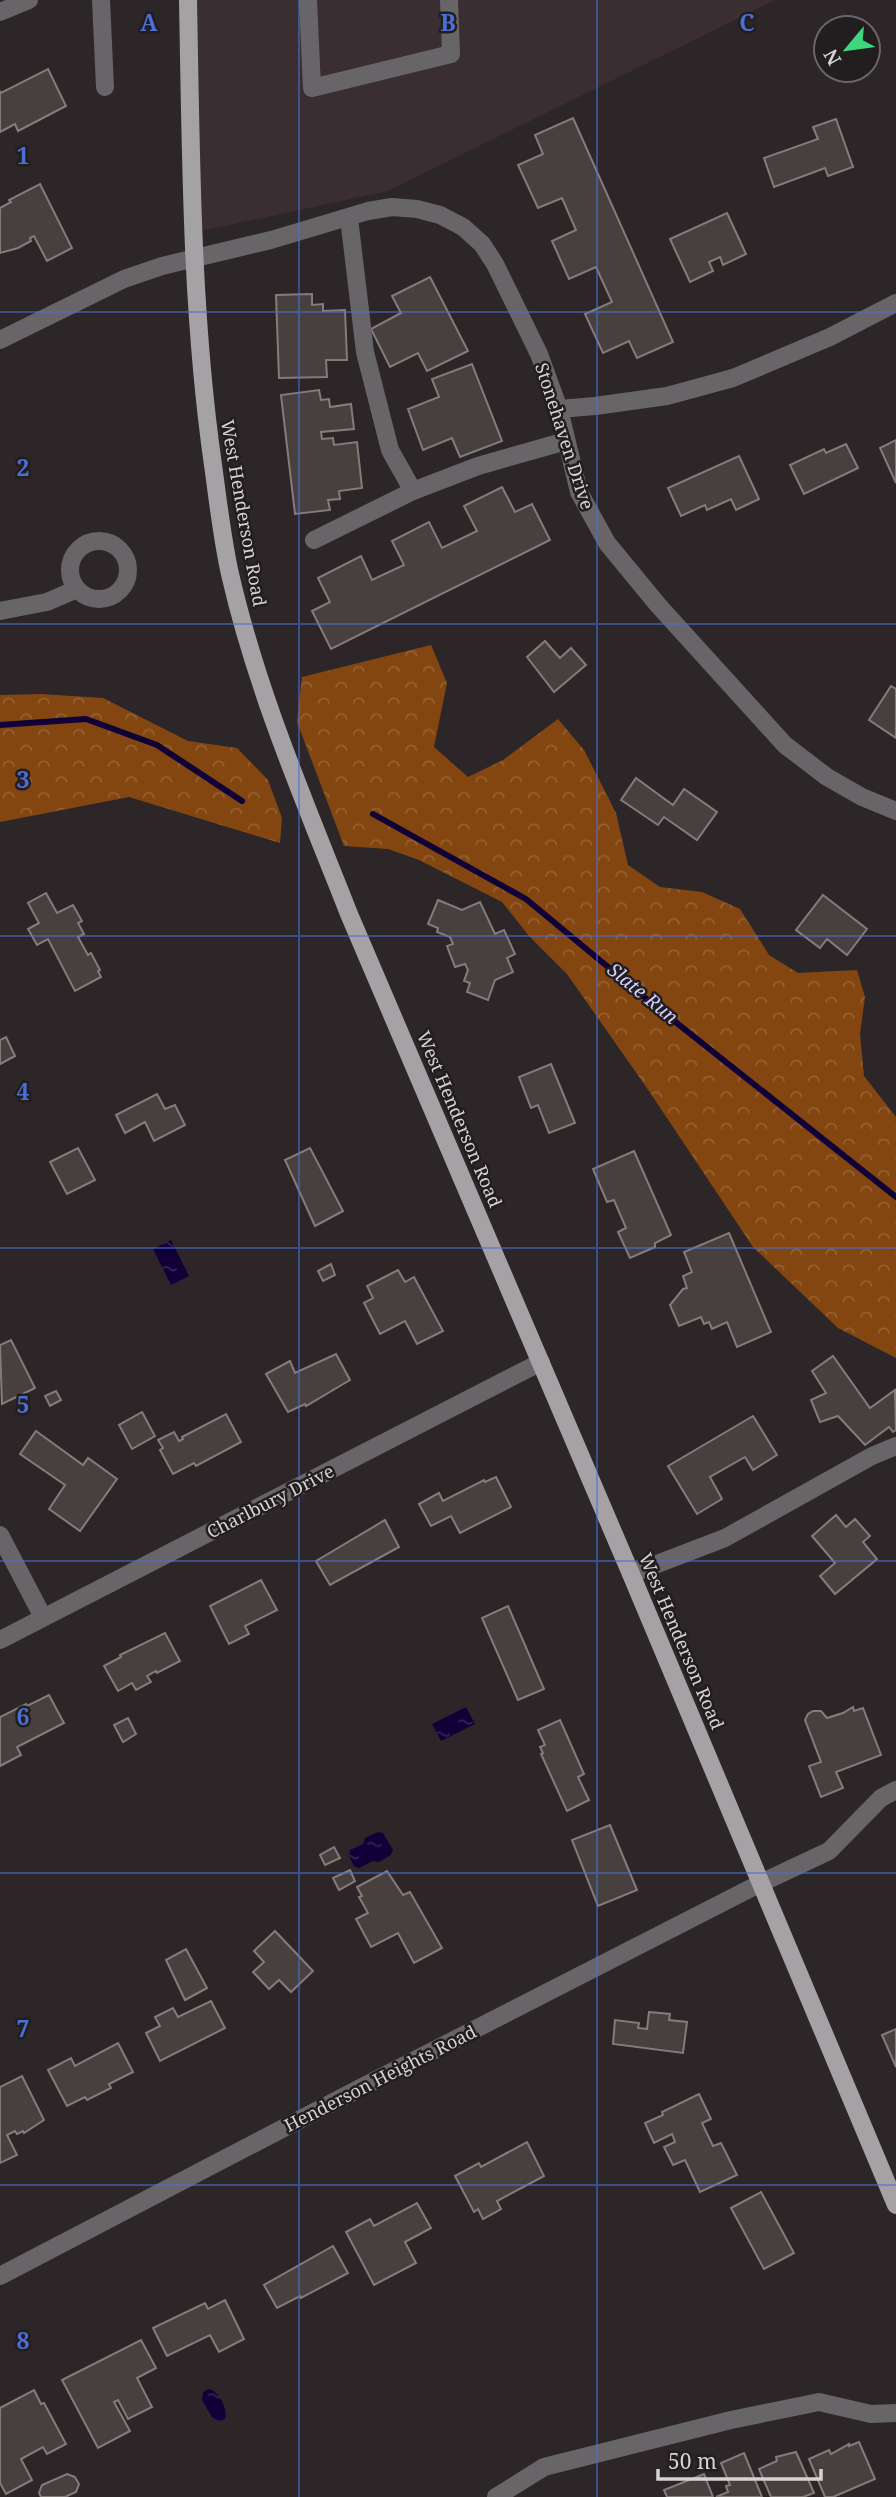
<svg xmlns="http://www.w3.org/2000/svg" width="896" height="2497" font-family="'Noto Serif',serif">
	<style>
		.built { fill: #3a2e33 }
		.forest { fill: url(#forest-crowns) }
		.water { fill: url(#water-ripples) }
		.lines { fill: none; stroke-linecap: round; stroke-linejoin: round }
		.stream { stroke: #100038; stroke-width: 6 }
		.building { fill: #46403f; stroke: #837c7b; stroke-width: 2 }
		.minor { stroke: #676567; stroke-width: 18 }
		.major { stroke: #a5a2a6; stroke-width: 18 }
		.grid { fill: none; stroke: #4b6fd7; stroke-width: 2; stroke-opacity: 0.55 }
		.labels { text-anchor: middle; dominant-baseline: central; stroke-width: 5; stroke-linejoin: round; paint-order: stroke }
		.street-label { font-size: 18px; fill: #d5d2d3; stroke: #221d1f }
		.water-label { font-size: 19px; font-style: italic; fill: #cfcefd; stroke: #221d1f }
		.grid-label { font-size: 23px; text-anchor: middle; font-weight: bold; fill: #4b6fd7; stroke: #221d1f; stroke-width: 5; stroke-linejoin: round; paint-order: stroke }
	</style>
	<defs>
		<pattern id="forest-crowns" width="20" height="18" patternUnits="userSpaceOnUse" patternTransform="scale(1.75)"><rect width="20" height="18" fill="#834611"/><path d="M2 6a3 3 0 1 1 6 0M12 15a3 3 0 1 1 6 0" fill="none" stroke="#946033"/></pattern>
		<pattern id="water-ripples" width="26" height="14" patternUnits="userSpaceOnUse" patternTransform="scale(1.75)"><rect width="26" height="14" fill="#100038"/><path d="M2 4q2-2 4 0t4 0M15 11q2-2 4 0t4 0" fill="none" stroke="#322454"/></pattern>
	</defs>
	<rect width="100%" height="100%" fill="#2c2628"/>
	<polygon class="built" points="188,0 775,0 388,191 192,233"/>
	<g class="forest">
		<polygon points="431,645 447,683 434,747 468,777 503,760 558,719 584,750 616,813 628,865 660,887 702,892 740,909 769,955 798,973 857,970 865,997 860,1034 864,1076 896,1117 896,1358 838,1328 753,1247 649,1091 567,974 529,936 502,902 419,860 388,849 344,846 297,722 302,677"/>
		<polygon points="41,694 103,698 188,741 237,748 268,780 282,818 280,843 129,797 0,822 0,695"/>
	</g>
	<g class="water">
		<polygon points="171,1240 189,1276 171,1285 153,1249"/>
		<polygon points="466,1707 475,1724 441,1741 432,1724"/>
		<polygon points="378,1832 383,1833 393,1850 391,1855 379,1862 373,1861 359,1868 354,1866 349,1856 350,1850 363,1844 365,1838"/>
		<path d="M209,2389C219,2391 228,2409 225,2419L220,2422L213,2419L202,2400L203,2392Z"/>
	</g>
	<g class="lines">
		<g class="stream">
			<polyline points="0,725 86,719 157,745 242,801"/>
			<polyline points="373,814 526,899 649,1001 896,1197"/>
		</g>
	</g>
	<g class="building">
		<polygon points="48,69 66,106 18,131 15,124 0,132 0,91 1,93"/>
		<polygon points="573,118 673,342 637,358 629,341 603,353 585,314 612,302 596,267 569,279 552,241 576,230 562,198 538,208 518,165 543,154 535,135"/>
		<polygon points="836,119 853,167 828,176 825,168 774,187 764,158 818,139 813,127"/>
		<polygon points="40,184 72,248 47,261 34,236 30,238 31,241 18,248 0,253 0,208 11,202 9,200"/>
		<polygon points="727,213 746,254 723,265 720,257 709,262 713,271 690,282 670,239"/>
		<polygon points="430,277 468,351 427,371 418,353 390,367 371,329 401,313 392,296"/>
		<polygon points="312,294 312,305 323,304 323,311 345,310 347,360 326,360 327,377 279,378 276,295"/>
		<polygon points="472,364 502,441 460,457 452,438 423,450 408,409 439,397 432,379"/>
		<polygon points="319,390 321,400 329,399 330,407 351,404 354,429 321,432 322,439 333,438 334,445 357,442 362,488 339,491 340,499 328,500 330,510 295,514 281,395"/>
		<polygon points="896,440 896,483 880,448"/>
		<polygon points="846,444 858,468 804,494 790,465 824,449 826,453"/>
		<polygon points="739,456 759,499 736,510 731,499 707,510 705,505 681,516 668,488"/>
		<polygon points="502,487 515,512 532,504 550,540 331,649 312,611 330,602 318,578 361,556 372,580 404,565 392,541 429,522 442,548 477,531 464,506"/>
		<polygon points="545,641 560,658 571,648 586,665 554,692 527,657"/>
		<polygon points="891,686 896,689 896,738 869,720"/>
		<polygon points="636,778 673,805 684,789 717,812 697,840 664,817 658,825 621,800"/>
		<polygon points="46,893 57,913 73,905 82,921 78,923 84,934 78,937 88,955 91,953 100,970 98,971 101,977 75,991 48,939 37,945 28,929 39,923 28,903"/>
		<polygon points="823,895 867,929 847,955 827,939 820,948 796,930"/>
		<polygon points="438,900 462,910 480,902 495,934 504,930 515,954 507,958 513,972 495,980 488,1000 467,992 470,983 464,981 468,970 465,964 455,967 447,946 453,944 450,937 437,932 438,928 428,924"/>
		<polygon points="6,1037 15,1056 0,1064 0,1040"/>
		<polygon points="551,1064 575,1123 549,1133 538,1105 531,1108 519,1077"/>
		<polygon points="157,1094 165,1109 175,1105 185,1125 154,1141 145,1122 125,1133 116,1115"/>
		<polygon points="78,1148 95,1180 67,1194 50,1162"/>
		<polygon points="310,1148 343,1211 315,1226 285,1160"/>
		<polygon points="634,1151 671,1235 655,1243 655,1247 630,1258 618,1232 626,1228 614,1200 607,1202 593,1169"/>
		<polygon points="729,1233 771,1332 737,1347 727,1322 712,1329 709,1322 704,1324 701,1317 679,1326 670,1305 683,1289 687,1288 683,1276 692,1272 684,1252"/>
		<polygon points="331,1264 335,1275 323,1281 318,1271"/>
		<polygon points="398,1270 405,1282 414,1277 443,1331 417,1344 405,1321 380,1334 364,1303 373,1298 367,1286"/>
		<polygon points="11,1340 35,1388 2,1404 0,1345"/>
		<polygon points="336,1354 350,1380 306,1406 305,1404 288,1412 266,1374 290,1361 295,1373"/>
		<polygon points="833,1356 870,1408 895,1390 896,1430 893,1432 889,1427 865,1445 838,1416 820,1422 811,1400 826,1393 812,1371"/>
		<polygon points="56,1391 61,1400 50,1406 45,1396"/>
		<polygon points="142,1412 155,1436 132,1449 119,1425"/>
		<polygon points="226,1414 241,1442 196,1466 194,1463 173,1474 160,1450 163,1448 158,1440 174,1432 179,1441 183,1439 182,1437"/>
		<polygon points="753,1416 777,1455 753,1470 745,1457 710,1477 722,1499 697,1514 668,1466"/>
		<polygon points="36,1431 83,1465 88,1458 117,1479 80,1531 49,1509 65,1485 20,1454"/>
		<polygon points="496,1477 511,1507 460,1533 451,1516 431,1526 419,1504 439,1493 443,1501 484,1480 485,1482"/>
		<polygon points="836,1515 846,1527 855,1519 870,1536 863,1542 877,1559 835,1594 820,1576 835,1563 812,1536"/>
		<polygon points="385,1520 399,1547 330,1585 316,1561"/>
		<polygon points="261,1580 277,1610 245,1626 249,1634 229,1644 210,1606"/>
		<polygon points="508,1606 544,1689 518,1700 482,1618"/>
		<polygon points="165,1633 180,1661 157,1673 156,1671 147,1676 151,1682 136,1690 132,1683 118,1691 104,1666 121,1657 120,1655"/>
		<polygon points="49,1695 64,1723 17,1747 21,1755 0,1766 0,1717 26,1704 27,1706"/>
		<polygon points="853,1707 854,1711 863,1708 881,1755 836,1772 843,1788 821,1797 809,1766 821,1762 805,1720 808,1714 813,1711 821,1711 827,1718 843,1713"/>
		<polygon points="128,1718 136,1734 123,1742 114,1725"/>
		<polygon points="560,1720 584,1774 578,1777 589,1800 567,1811 541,1754 543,1753 540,1747 545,1745 538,1730"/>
		<polygon points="610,1825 637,1890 598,1906 572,1840"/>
		<polygon points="334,1847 340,1858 325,1865 320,1855"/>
		<polygon points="350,1870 355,1881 339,1890 333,1878"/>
		<polygon points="387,1871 403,1895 410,1892 442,1948 414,1963 398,1933 371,1947 356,1919 368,1913 359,1897 362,1896 357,1887"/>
		<polygon points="275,1931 313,1971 291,1992 279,1980 269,1989 253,1972 264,1962 254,1951"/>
		<polygon points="186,1949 207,1988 185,2000 166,1960"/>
		<polygon points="211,2001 225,2028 160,2061 146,2033 160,2026 155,2017 173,2008 178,2017"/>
		<polygon points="649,2012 670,2014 669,2020 687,2022 683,2053 613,2044 615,2020 639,2023 638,2028 647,2029"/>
		<polygon points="896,2029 896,2067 882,2035"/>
		<polygon points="118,2043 133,2072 109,2084 111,2088 87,2100 85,2097 67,2106 48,2070 71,2058 75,2066"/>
		<polygon points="22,2076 44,2120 24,2133 23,2131 17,2134 15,2131 7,2135 17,2155 0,2163 0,2087"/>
		<polygon points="699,2094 711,2119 702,2123 713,2146 721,2143 737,2175 700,2192 685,2160 673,2165 664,2147 675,2142 672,2134 654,2143 645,2123 663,2115 662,2112"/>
		<polygon points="527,2142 544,2176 497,2201 501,2209 483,2219 478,2209 474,2212 455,2176 479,2163 481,2167"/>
		<polygon points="761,2192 794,2253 764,2269 731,2208"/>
		<polygon points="417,2203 431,2228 405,2242 416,2263 374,2285 346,2232 370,2219 374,2226"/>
		<polygon points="333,2246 348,2273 301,2298 300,2296 277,2308 264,2285"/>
		<polygon points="225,2300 244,2339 219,2352 210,2335 167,2356 153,2328 205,2303 208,2309"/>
		<polygon points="141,2340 156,2368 137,2378 152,2407 128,2419 118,2400 114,2402 130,2431 98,2448 62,2380"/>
		<polygon points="34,2390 41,2404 44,2403 66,2444 47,2454 43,2447 21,2459 32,2480 6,2494 0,2483 0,2408"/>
		<polygon points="859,2442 875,2479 833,2497 825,2497 809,2459 829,2450 831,2454 849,2444 849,2446"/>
		<polygon points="796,2452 814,2493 803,2497 771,2497 759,2469 777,2461 776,2457"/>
		<polygon points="744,2453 762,2497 716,2497 728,2492 726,2486 730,2485 721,2463"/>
		<polygon points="67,2474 75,2477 79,2484 76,2492 65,2497 41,2497 39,2493 42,2485"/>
		<polygon points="704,2474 713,2497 667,2497 664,2490"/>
	</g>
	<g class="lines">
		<g class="minor">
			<polyline points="101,0 105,87"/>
			<polyline points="308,0 312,88 451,54 449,0"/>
			<polyline points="0,12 29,0"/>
			<polyline points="349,218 365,352 390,450 413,491"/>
			<polyline points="0,340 124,279 162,266 271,240 368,211 392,207 417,209 440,215 463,227 482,244 495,264 539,354 559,409 579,492 607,543 658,605 785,745 827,777 862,797 896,811"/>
			<polyline points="559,409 595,406 667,396 733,378 830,337 896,303"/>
			<polyline points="314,540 413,491 478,466 566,441"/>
			<circle cx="99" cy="570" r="29"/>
			<polyline points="0,611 47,602 77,589"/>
			<polyline points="0,1535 43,1617"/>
			<polyline points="631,1574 725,1538 872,1456 896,1446"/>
			<polyline points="0,1640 541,1362"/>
			<polyline points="0,2276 370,2083 761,1883 829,1851 881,1798 896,1790"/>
			<polyline points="496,2497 544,2467 731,2420 819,2402 871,2414 896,2413"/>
		</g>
		<path class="major" d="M188,0C191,155 191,311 213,465C218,501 222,538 230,574C257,692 305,802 349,914L631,1574L896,2205"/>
	</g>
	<path class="grid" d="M299,0V2497M597,0V2497M0,312H896M0,624H896M0,936H896M0,1248H896M0,1561H896M0,1873H896M0,2185H896"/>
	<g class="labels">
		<g class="street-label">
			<text transform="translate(565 436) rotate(72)">Stonehaven Drive</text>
			<text transform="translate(244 513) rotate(80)">West Henderson Road</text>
			<text transform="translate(460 1119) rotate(67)">West Henderson Road</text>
			<text transform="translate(270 1501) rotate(-27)">Charlbury Drive</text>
			<text transform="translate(682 1641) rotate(67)">West Henderson Road</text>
			<text transform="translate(380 2078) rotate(-27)">Henderson Heights Road</text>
		</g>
		<g class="water-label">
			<text transform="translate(643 993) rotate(39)">Slate Run</text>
		</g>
	</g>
	<g class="grid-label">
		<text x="149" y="31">A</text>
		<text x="448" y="31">B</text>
		<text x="747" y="31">C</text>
		<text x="23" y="164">1</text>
		<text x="23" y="476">2</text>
		<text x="23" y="788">3</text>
		<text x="23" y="1100">4</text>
		<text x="23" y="1413">5</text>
		<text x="23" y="1725">6</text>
		<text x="23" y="2037">7</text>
		<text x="23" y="2349">8</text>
	</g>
	<g transform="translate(847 49) rotate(241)"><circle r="33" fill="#221d1f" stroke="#6a6567" stroke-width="2"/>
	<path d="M0-5L12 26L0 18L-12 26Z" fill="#3ed77d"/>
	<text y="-10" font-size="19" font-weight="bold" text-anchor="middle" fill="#d5d2d3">N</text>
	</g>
	<path d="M658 2469v10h163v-10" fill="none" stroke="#d5d2d3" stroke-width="3.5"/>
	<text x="668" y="2469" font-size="21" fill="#d5d2d3" stroke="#221d1f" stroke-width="5" paint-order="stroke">50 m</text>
</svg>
